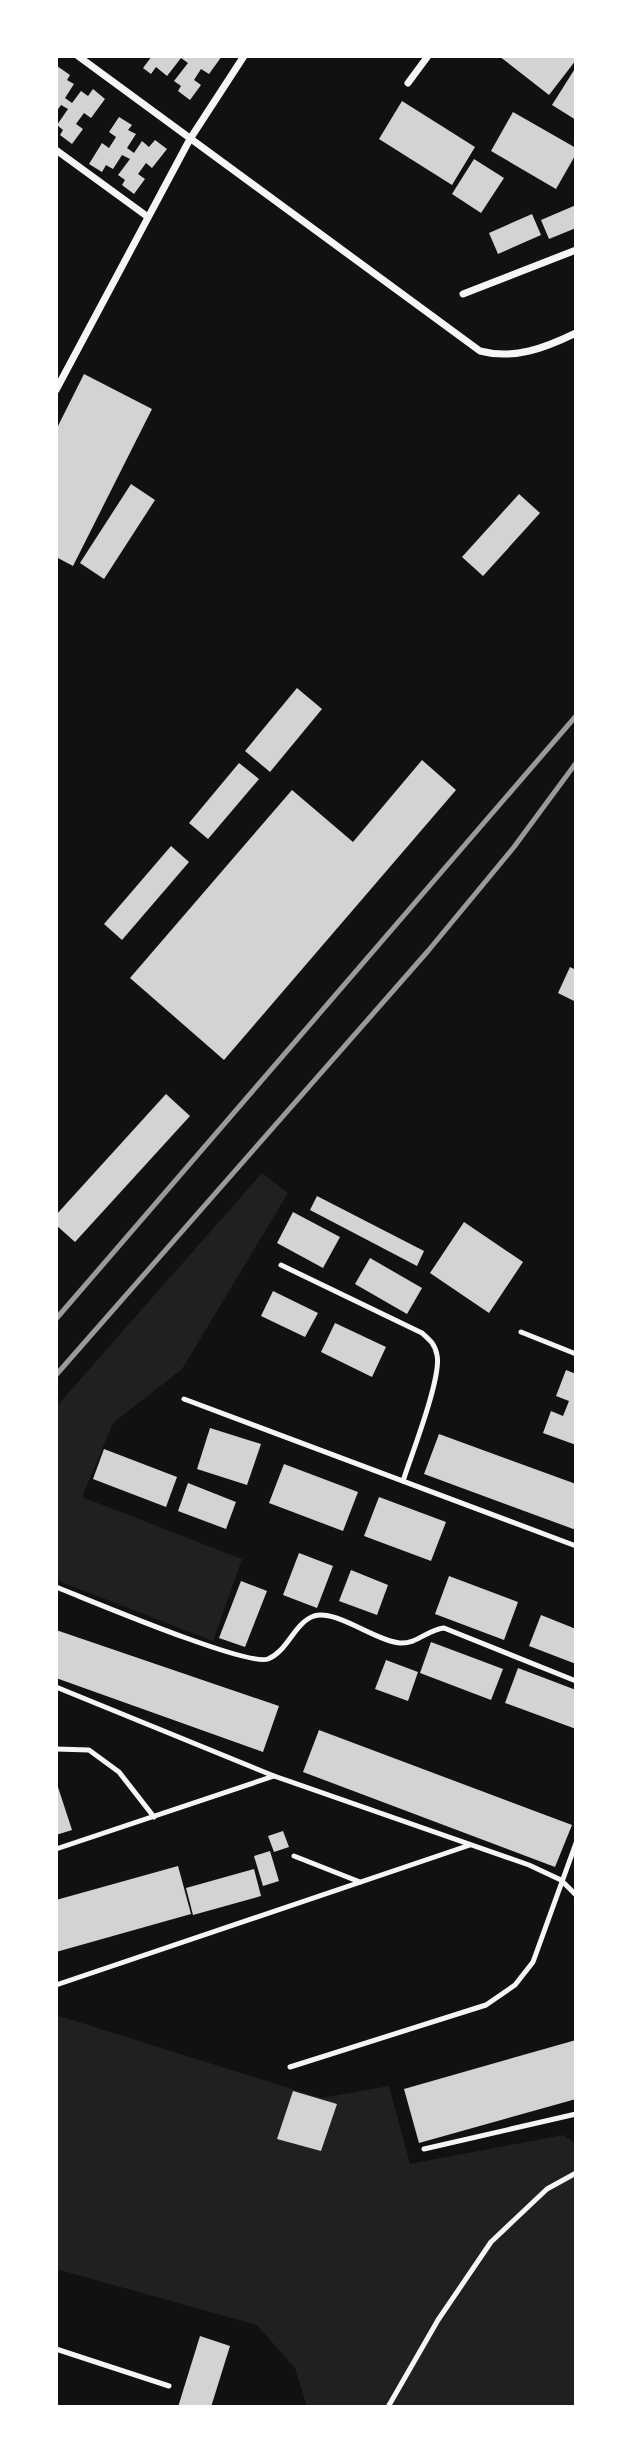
<svg xmlns="http://www.w3.org/2000/svg" width="632" height="2463" font-family="'Fira Sans',sans-serif">
	<style>
		.green { fill: #202020 }
		.building { fill: #d3d3d3 }
		.lines { fill: none; stroke-linecap: round; stroke-linejoin: round }
		.service { stroke: #f5f5f5; stroke-width: 5 }
		.minor { stroke: #f5f5f5; stroke-width: 7 }
		.rail { stroke: #9a9a9a; stroke-width: 5 }
	</style>
	<rect width="100%" height="100%" fill="#111"/>
	<g class="green">
		<polygon points="262,1173 288,1193 182,1369 113,1423 82,1497 242,1559 213,1641 56,1580 56,1407"/>
		<polygon points="56,2015 321,2098 389,2086 410,2164 563,2135 576,2144 576,2407 307,2407 295,2368 257,2325 56,2269"/>
	</g>
	<g class="building">
		<polygon points="152,56 192,57 222,56 209,74 201,69 194,80 201,85 190,100 178,91 181,86 174,81 188,63 181,58 167,76 156,67 151,74 143,68"/>
		<polygon points="499,56 576,56 576,60 549,95"/>
		<polygon points="57,66 70,75 67,80 74,84 65,98 72,103 81,91 88,96 93,89 105,99 91,118 84,113 76,124 83,129 72,144 60,135 63,130 57,125 68,109 61,105 56,112"/>
		<polygon points="576,67 576,120 552,105"/>
		<polygon points="402,101 475,147 452,185 379,139"/>
		<polygon points="513,112 576,148 576,154 556,189 491,151"/>
		<polygon points="119,117 132,125 128,130 136,134 127,148 134,153 142,141 149,147 155,140 167,149 152,168 146,163 138,174 145,179 134,194 122,185 125,180 118,175 130,159 122,155 113,169 106,165 102,172 89,164 102,143 109,148 116,137 109,132"/>
		<polygon points="474,159 504,178 481,213 452,194"/>
		<polygon points="576,205 576,228 549,239 541,220"/>
		<polygon points="532,214 541,235 498,254 489,233"/>
		<polygon points="84,374 152,409 73,566 56,557 56,430"/>
		<polygon points="131,484 155,500 104,579 80,563"/>
		<polygon points="519,494 540,513 483,576 462,557"/>
		<polygon points="297,688 322,709 270,772 245,751"/>
		<polygon points="422,760 456,790 224,1060 130,978 292,790 353,842"/>
		<polygon points="239,763 259,779 208,839 189,823"/>
		<polygon points="171,846 189,862 122,940 104,924"/>
		<polygon points="570,967 576,970 576,1002 558,993"/>
		<polygon points="166,1094 190,1116 75,1242 56,1225 56,1215"/>
		<polygon points="317,1196 424,1251 417,1266 310,1210"/>
		<polygon points="293,1212 340,1237 323,1268 277,1243"/>
		<polygon points="464,1222 523,1262 489,1313 430,1273"/>
		<polygon points="370,1258 422,1288 407,1314 355,1284"/>
		<polygon points="273,1291 318,1313 305,1337 261,1316"/>
		<polygon points="335,1323 386,1347 372,1377 321,1352"/>
		<polygon points="566,1370 576,1374 576,1445 543,1433 551,1411 563,1416 569,1401 556,1396"/>
		<polygon points="210,1428 261,1444 247,1485 197,1469"/>
		<polygon points="439,1434 576,1484 576,1530 424,1474"/>
		<polygon points="104,1449 177,1477 166,1507 93,1479"/>
		<polygon points="284,1464 358,1492 343,1531 269,1503"/>
		<polygon points="188,1483 236,1502 226,1529 178,1511"/>
		<polygon points="379,1497 446,1522 431,1561 364,1536"/>
		<polygon points="299,1553 333,1566 317,1608 283,1595"/>
		<polygon points="351,1570 388,1585 377,1615 339,1601"/>
		<polygon points="449,1576 518,1602 504,1640 435,1614"/>
		<polygon points="241,1581 267,1591 245,1647 219,1638"/>
		<polygon points="541,1615 576,1629 576,1664 529,1646"/>
		<polygon points="56,1630 279,1706 263,1752 56,1678"/>
		<polygon points="431,1642 503,1669 491,1700 420,1673"/>
		<polygon points="386,1660 418,1672 408,1701 375,1689"/>
		<polygon points="518,1668 576,1690 576,1729 505,1703"/>
		<polygon points="319,1730 572,1825 555,1867 303,1772"/>
		<polygon points="56,1781 72,1830 56,1835"/>
		<polygon points="283,1831 289,1847 274,1852 268,1836"/>
		<polygon points="270,1851 279,1881 263,1886 254,1856"/>
		<polygon points="178,1866 191,1914 56,1952 56,1900"/>
		<polygon points="254,1869 261,1896 193,1915 186,1888"/>
		<polygon points="576,2040 576,2099 419,2143 404,2089"/>
		<polygon points="293,2091 337,2104 321,2151 277,2139"/>
		<polygon points="200,2336 230,2346 211,2407 178,2407"/>
	</g>
	<g class="lines">
		<g class="service">
			<path d="M281,1265L422,1333C430,1340 435,1344 437,1355C442,1377 411,1456 403,1481"/>
			<polyline points="521,1332 576,1354"/>
			<polyline points="184,1399 576,1546"/>
			<path d="M56,1587C87,1599 247,1667 268,1659C288,1651 294,1623 314,1616C336,1609 375,1641 400,1643C417,1644 427,1630 444,1628L576,1681"/>
			<polyline points="56,1687 274,1776 529,1865 561,1880 576,1895"/>
			<polyline points="56,1749 89,1750 119,1772 154,1817"/>
			<polyline points="56,1849 274,1776"/>
			<polyline points="294,1856 360,1882"/>
			<polyline points="56,1985 470,1845"/>
			<polyline points="290,2067 486,2005 515,1985 533,1962 576,1843"/>
			<polyline points="424,2149 576,2114"/>
			<polyline points="56,2349 169,2386"/>
			<polyline points="388,2407 438,2320 491,2242 547,2189 576,2173"/>
		</g>
		<g class="minor">
			<path d="M78,56L480,351C514,360 545,348 576,333"/>
			<polyline points="408,83 428,56"/>
			<polyline points="56,150 148,217"/>
			<polyline points="463,294 576,250"/>
			<polyline points="56,390 190,139 244,56"/>
		</g>
		<g class="rail">
			<polyline points="56,1319 576,716"/>
			<polyline points="56,1375 428,951 514,847 576,763"/>
		</g>
	</g>
	<rect width="632" height="2463" fill="none" stroke="#ffffff" stroke-width="116"/>
</svg>
